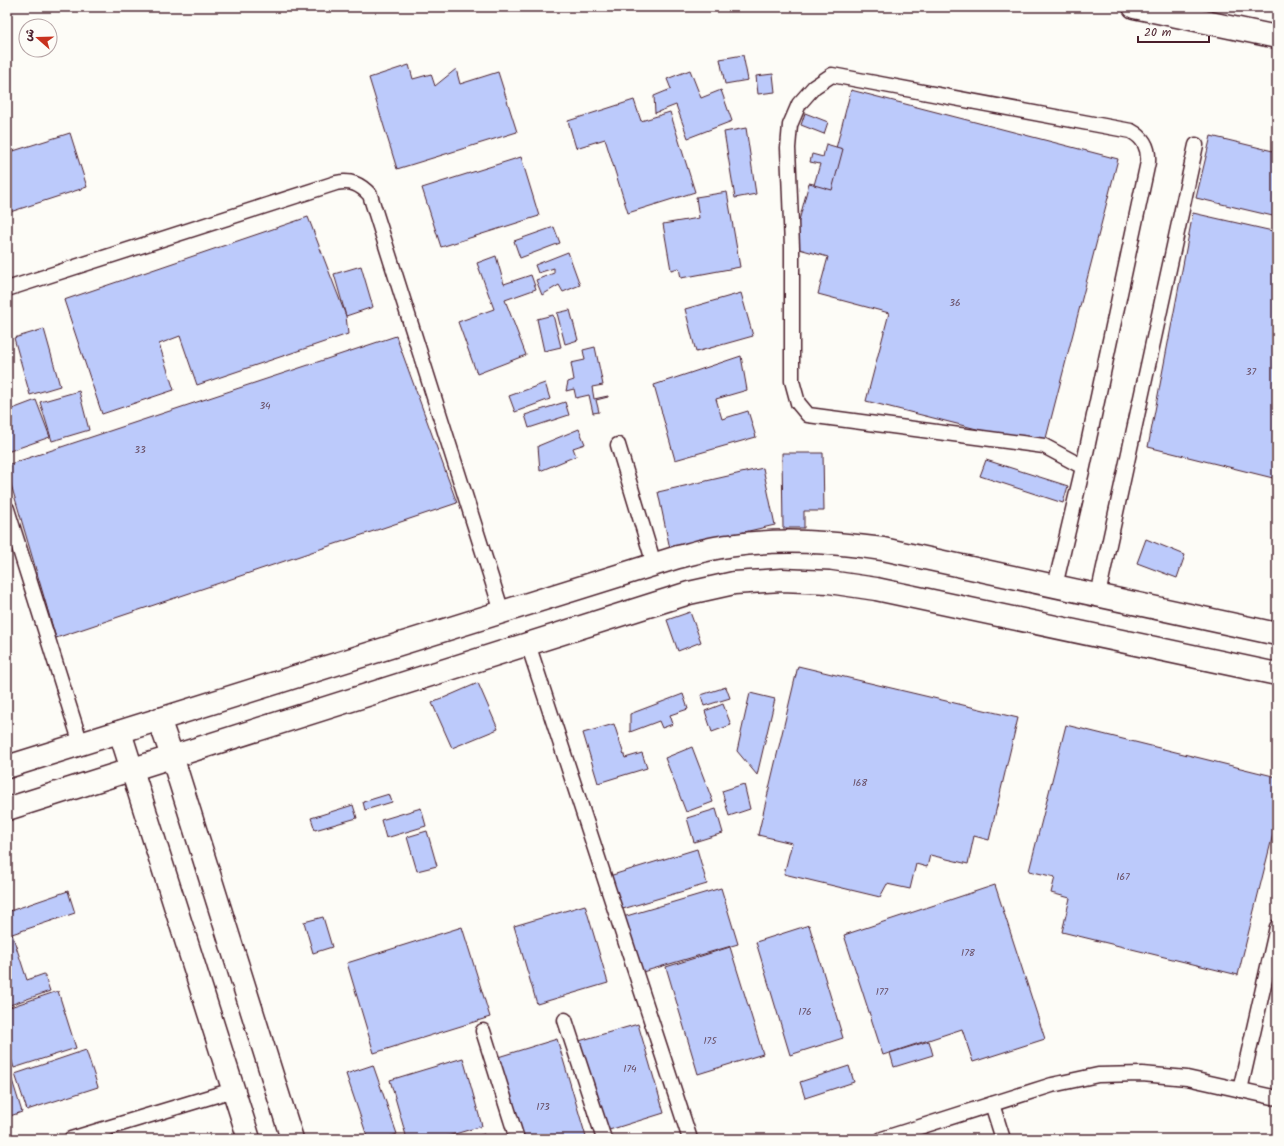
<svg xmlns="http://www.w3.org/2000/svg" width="1284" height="1146" font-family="Kalam,'Playpen Sans Arabic',sans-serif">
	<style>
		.building { fill: #bccafb; stroke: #4a1f2b }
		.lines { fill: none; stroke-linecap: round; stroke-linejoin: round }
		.service-casing { stroke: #4a1f2b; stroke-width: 17 }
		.minor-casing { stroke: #4a1f2b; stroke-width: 25 }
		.tertiary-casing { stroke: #4a1f2b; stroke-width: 25 }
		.service { stroke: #fdfcf7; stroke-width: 14 }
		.minor { stroke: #fdfcf7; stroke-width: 22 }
		.tertiary { stroke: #fdfcf7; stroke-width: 22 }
		.labels { text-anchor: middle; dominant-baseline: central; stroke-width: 3; stroke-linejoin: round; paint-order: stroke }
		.number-label { font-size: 10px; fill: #664a5f }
	</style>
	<rect width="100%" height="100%" fill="#fdfcf7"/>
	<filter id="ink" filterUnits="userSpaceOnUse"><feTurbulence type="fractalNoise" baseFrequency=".025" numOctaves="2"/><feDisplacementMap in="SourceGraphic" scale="8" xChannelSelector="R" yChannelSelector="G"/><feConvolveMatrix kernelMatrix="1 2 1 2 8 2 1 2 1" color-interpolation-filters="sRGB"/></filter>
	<g filter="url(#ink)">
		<g class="building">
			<polygon points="743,55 748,80 725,84 720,59"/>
			<polygon points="409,65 413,79 431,74 435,86 456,69 460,84 498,72 517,132 397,169 369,78"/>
			<polygon points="690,70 701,98 721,90 732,121 688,138 676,105 655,113 654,96 671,89 667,79"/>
			<polygon points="773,74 775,92 758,94 756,76"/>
			<polygon points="851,90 1118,159 1044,446 866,401 889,313 818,294 828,257 792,247 809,183 826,187"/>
			<polygon points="634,100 641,121 670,112 695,192 628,213 605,139 576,148 568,121"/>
			<polygon points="805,113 828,122 824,134 801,125"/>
			<polygon points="746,128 756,194 735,198 724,132"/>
			<polygon points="70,133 87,187 7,213 7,153"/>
			<polygon points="1211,136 1277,152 1277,217 1196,198"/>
			<polygon points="826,144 843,149 832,190 814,185 820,164 810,162 812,154 823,157"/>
			<polygon points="521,157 539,216 441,247 422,188"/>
			<polygon points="727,192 740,267 681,278 679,268 671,270 663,224 699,218 696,197"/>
			<polygon points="1193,213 1277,232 1277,479 1148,447"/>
			<polygon points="308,217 346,316 348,334 197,385 180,336 159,344 174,390 102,414 64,300"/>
			<polygon points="554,227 560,243 520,258 514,241"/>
			<polygon points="568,252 580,285 563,292 559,285 542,295 536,280 554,273 554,268 538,273 535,265"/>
			<polygon points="496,256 504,284 531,275 536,289 505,300 526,355 477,374 458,322 494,309 477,263"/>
			<polygon points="361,266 373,307 346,316 334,274"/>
			<polygon points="741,293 753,336 696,352 685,309"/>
			<polygon points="570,310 578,340 565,344 557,313"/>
			<polygon points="553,315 561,347 544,351 537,319"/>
			<polygon points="44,329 60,386 30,395 14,338"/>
			<polygon points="396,336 457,503 56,638 7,471 7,465"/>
			<polygon points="595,347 603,385 592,387 594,399 608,396 608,397 596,400 599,412 593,413 589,395 576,398 574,389 566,391 568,382 574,380 571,363 585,360 583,350"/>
			<polygon points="741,356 747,390 716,399 722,419 748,411 756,437 675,460 654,385"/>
			<polygon points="545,383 550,399 515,412 509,396"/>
			<polygon points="79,391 89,430 52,441 40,402"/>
			<polygon points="36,400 50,437 7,452 7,411"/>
			<polygon points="565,402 569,415 529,428 525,415"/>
			<polygon points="579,429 585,444 573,448 576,456 540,471 538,446"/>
			<polygon points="782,453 823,453 824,511 804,511 804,528 783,528"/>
			<polygon points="986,460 1068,486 1063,503 980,476"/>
			<polygon points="763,468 775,525 670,549 658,492"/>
			<polygon points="1146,539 1185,555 1177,578 1137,563"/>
			<polygon points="690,612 701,642 678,651 667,620"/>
			<polygon points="798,666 1018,718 989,840 974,836 968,864 930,855 927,867 916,864 910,889 887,884 880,897 784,874 792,843 758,835"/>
			<polygon points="478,683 498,729 452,748 432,703"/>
			<polygon points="726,687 730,698 704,706 701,695"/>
			<polygon points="750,693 775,699 757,775 737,751"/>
			<polygon points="683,694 688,709 670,715 673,724 662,728 659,721 630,732 630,714"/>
			<polygon points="723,704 731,725 712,732 705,711"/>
			<polygon points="614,724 625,758 642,753 647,768 598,783 583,733"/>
			<polygon points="1066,725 1277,777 1277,818 1238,975 1062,932 1070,898 1051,893 1055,877 1029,871"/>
			<polygon points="692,747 713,802 686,812 665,758"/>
			<polygon points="744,784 750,809 729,816 722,791"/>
			<polygon points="389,794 392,802 365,810 363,802"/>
			<polygon points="353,805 357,818 315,830 311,818"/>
			<polygon points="421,808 426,826 386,838 381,820"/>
			<polygon points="716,809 723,833 694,842 687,818"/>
			<polygon points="427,831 437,866 417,871 407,837"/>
			<polygon points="697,849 707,884 616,911 606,877"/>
			<polygon points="995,885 1045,1039 973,1062 962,1029 883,1055 844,935"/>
			<polygon points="721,888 738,944 639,973 623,917"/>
			<polygon points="68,891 75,913 12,934 27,980 44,974 50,991 7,1006 7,912"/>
			<polygon points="585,905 608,983 537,1004 514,926"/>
			<polygon points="323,917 332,947 313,953 304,922"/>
			<polygon points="809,925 843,1038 790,1055 756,942"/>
			<polygon points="462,927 490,1017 374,1053 347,963"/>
			<polygon points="730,947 763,1054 698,1074 666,967"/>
			<polygon points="58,991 76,1048 14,1068 7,1045 7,1008"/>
			<polygon points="638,1024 664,1113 606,1131 579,1041"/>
			<polygon points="557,1039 586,1137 579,1139 522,1139 498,1057"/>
			<polygon points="929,1041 933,1055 894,1067 890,1053"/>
			<polygon points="86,1050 98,1087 27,1110 15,1074"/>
			<polygon points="463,1058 482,1126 438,1139 407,1139 390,1080"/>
			<polygon points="7,1064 22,1112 7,1117"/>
			<polygon points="373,1065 397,1134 383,1139 368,1139 346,1074"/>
			<polygon points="849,1066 854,1082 805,1098 800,1082"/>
			<polygon points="484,1134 485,1139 469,1139"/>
		</g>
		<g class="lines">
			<g class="service-casing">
				<g id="service">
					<path d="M7,289L336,183C351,180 360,184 370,195L502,612"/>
					<polyline points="618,445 654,564"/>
					<polyline points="7,509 81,744"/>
					<path d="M1055,586L1083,467L1148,162C1149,148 1144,138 1131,131L832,75L814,87L799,104L790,125L788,148L792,247V381L798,403L808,415L1044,446L1083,467"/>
					<polyline points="1098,595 1196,145"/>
					<polyline points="528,644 690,1139"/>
					<polyline points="565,1020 604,1139"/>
					<polyline points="483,1031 517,1139"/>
					<polyline points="1240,1090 1277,927"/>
					<polyline points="992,1104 1003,1139"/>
					<polyline points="71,1139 233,1090"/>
					<polyline points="882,1139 1052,1085 1098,1075 1142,1074 1187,1078 1277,1098"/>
				</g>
			</g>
			<g class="minor-casing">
				<g id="minor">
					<polyline points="159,719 172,756 292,1139"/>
					<polyline points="120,732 249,1139"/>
					<path d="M7,767L678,557C694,553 711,548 728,546C780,538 832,542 883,549L1277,634"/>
					<polyline points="7,809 689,593 734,583 782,580 829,582 876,589 1277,674"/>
				</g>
			</g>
			<g class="tertiary-casing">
				<polyline id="tertiary" points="1134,7 1277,37"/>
			</g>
			<use href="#service" class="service"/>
			<use href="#minor" class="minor"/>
			<use href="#tertiary" class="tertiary"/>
		</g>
	</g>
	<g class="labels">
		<g class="number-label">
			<text x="955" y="303">36</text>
			<text x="1251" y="372">37</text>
			<text x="265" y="406">34</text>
			<text x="140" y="450">33</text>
			<text x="860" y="783">168</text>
			<text x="1123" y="877">167</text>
			<text x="968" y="953">178</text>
			<text x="882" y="992">177</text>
			<text x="805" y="1012">176</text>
			<text x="710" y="1041">175</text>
			<text x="630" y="1069">174</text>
			<text x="543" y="1107">173</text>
		</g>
	</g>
	<rect width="1284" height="1146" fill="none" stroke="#fdfcf7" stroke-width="24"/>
	<rect x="12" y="12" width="1260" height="1122" fill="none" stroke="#4a1f2b" stroke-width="1.5" filter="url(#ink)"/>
	<g transform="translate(38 38) rotate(290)"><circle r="19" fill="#fdfcf7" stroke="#b5a4a5"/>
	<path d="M0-3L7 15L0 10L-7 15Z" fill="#c8321e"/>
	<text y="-6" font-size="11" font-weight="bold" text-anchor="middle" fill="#4a1f2b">ش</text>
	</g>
	<path d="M1138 36v6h71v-6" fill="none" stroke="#4a1f2b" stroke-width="2"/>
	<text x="1144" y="36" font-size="12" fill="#4a1f2b" stroke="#fdfcf7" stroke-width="3" paint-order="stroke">20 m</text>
</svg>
